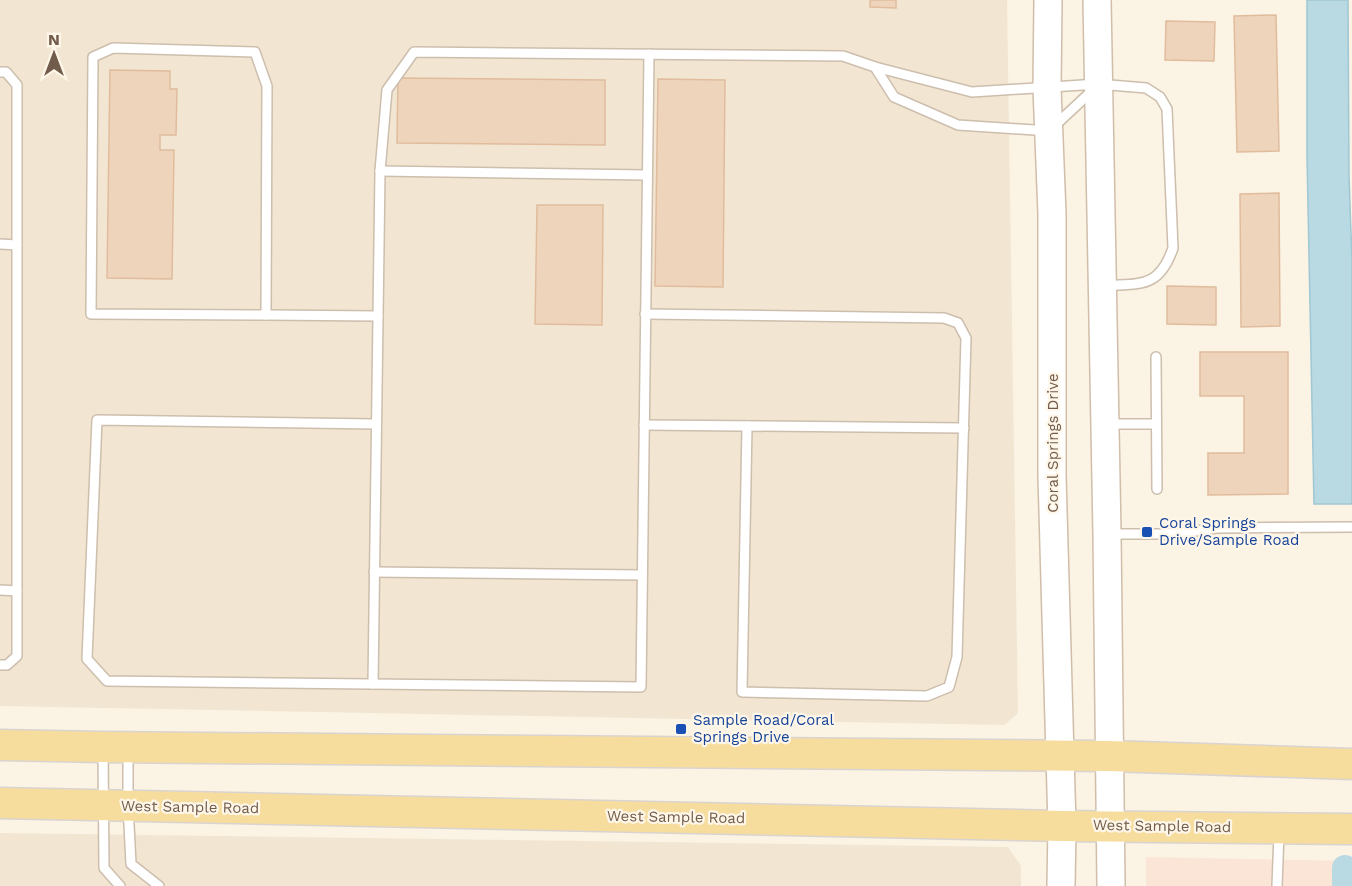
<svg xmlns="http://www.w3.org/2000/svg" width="1352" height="886" font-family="'Work Sans',sans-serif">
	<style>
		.residential { fill: #f2e6d2 }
		.commercial { fill: #fbe5d7 }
		.water { fill: #b9d9e3; stroke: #9fc7d4; stroke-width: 1.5 }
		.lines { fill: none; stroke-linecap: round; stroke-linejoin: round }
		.canal { stroke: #b9d9e3; stroke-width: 26 }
		.building { fill: #efd4bc; stroke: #e0bc9d; stroke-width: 1.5 }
		.lane-casing { stroke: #cdbead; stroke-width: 12 }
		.secondary-casing { stroke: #d0beaa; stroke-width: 30 }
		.primary-casing { stroke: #dad4d0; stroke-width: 33 }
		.lane { stroke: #fff; stroke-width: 9 }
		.secondary { stroke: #fff; stroke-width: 27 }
		.primary { stroke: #f6dd9e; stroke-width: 30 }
		.transit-dot { fill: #1a4fb4; stroke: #fef7e9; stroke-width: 2 }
		.labels { text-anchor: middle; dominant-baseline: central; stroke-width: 4.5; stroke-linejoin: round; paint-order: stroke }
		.street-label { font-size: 15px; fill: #715b4a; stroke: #fef7e9 }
		.transit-label { font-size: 15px; fill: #164399; stroke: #fef7e9; text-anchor: start }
	</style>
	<rect width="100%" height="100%" fill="#fbf3e3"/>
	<g class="residential">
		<polygon points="0,0 1007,0 1018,713 1004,725 0,706"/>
		<polygon points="0,833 1008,847 1021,866 1021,886 0,886"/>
	</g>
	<polygon class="commercial" points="1146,857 1352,861 1352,886 1146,886"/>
	<polygon class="water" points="1307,0 1348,0 1349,177 1352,260 1352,504 1314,504 1307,156"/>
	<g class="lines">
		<polyline class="canal" points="1345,868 1345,886"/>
	</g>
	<g class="building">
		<polygon points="870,0 896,0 896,8 870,7"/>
		<polygon points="1276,15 1279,151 1237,152 1234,16"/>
		<polygon points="1166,21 1215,22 1214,61 1165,60"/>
		<polygon points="110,70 170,71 170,89 177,89 176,135 160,135 160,150 174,150 172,279 107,278"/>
		<polygon points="398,78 605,80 605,145 397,143"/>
		<polygon points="658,79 725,80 723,287 655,286"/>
		<polygon points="1279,193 1280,326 1241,327 1240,194"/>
		<polygon points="537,205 603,205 602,325 535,324"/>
		<polygon points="1167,286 1216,287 1216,325 1167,324"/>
		<polygon points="1200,352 1288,352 1288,494 1208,495 1208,453 1244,453 1244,396 1200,396"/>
	</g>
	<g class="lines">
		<g class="lane-casing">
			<g id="lane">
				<polygon points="113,48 255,52 267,86 266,315 91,314 93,57"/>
				<polyline points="875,67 894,97 958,125 1049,131 1094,89"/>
				<polyline points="0,72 6,72 17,85 17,656 7,665 0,665"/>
				<polyline points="380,171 647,175"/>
				<polyline points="0,244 17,245"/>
				<polyline points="645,314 944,318 958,323 966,338 957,657 949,687 927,696 742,692 747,426"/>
				<polyline points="266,315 378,316"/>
				<polyline points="1156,357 1157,489"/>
				<polyline points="376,424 97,420 87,659 107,681 641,687 649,54"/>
				<polyline points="1108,424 1156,424"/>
				<polyline points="644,425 964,428"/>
				<polyline points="1109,534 1162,534 1189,532 1217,528 1352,527"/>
				<polyline points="374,572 642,575"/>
				<polyline points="0,590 17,591"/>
				<path d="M373,684L380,171L387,90L414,52L843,56L875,67L972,92L1098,84L1146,88L1160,97L1167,109L1173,248C1159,289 1140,283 1104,286"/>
				<polyline points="103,750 104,868 120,886"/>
				<polyline points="128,752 128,805 131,864 159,886"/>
				<polyline points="1277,886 1279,833"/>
			</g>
		</g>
		<g class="secondary-casing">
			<g id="secondary">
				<polyline points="1048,0 1047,88 1052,214 1052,476 1062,826 1061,886"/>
				<polyline points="1097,0 1107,534 1111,886"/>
			</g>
		</g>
		<g class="primary-casing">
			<g id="primary">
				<polyline points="0,745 102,747 1109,756 1352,764"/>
				<polyline points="0,803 1062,826 1352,829"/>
			</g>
		</g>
		<use href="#lane" class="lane"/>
		<use href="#secondary" class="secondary"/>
		<use href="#primary" class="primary"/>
	</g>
	<g class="transit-dot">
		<rect x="1141" y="526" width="12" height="12" rx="3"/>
		<rect x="675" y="723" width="12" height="12" rx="3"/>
	</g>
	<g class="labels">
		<g class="street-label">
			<text transform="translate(1053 443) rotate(-90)">Coral Springs Drive</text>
			<text transform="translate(190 807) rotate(1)">West Sample Road</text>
			<text transform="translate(676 817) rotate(1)">West Sample Road</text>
			<text transform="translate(1162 826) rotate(1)">West Sample Road</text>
		</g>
		<g class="transit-label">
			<text x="1159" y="523">Coral Springs<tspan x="1159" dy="17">Drive/Sample Road</tspan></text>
			<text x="693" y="720">Sample Road/Coral<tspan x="693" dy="17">Springs Drive</tspan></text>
		</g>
	</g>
	<g transform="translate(54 54)" stroke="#fef7e9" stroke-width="4.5" paint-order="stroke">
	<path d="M0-4.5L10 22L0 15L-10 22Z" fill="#715b4a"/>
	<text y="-9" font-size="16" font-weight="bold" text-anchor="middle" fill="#715b4a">N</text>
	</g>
</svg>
